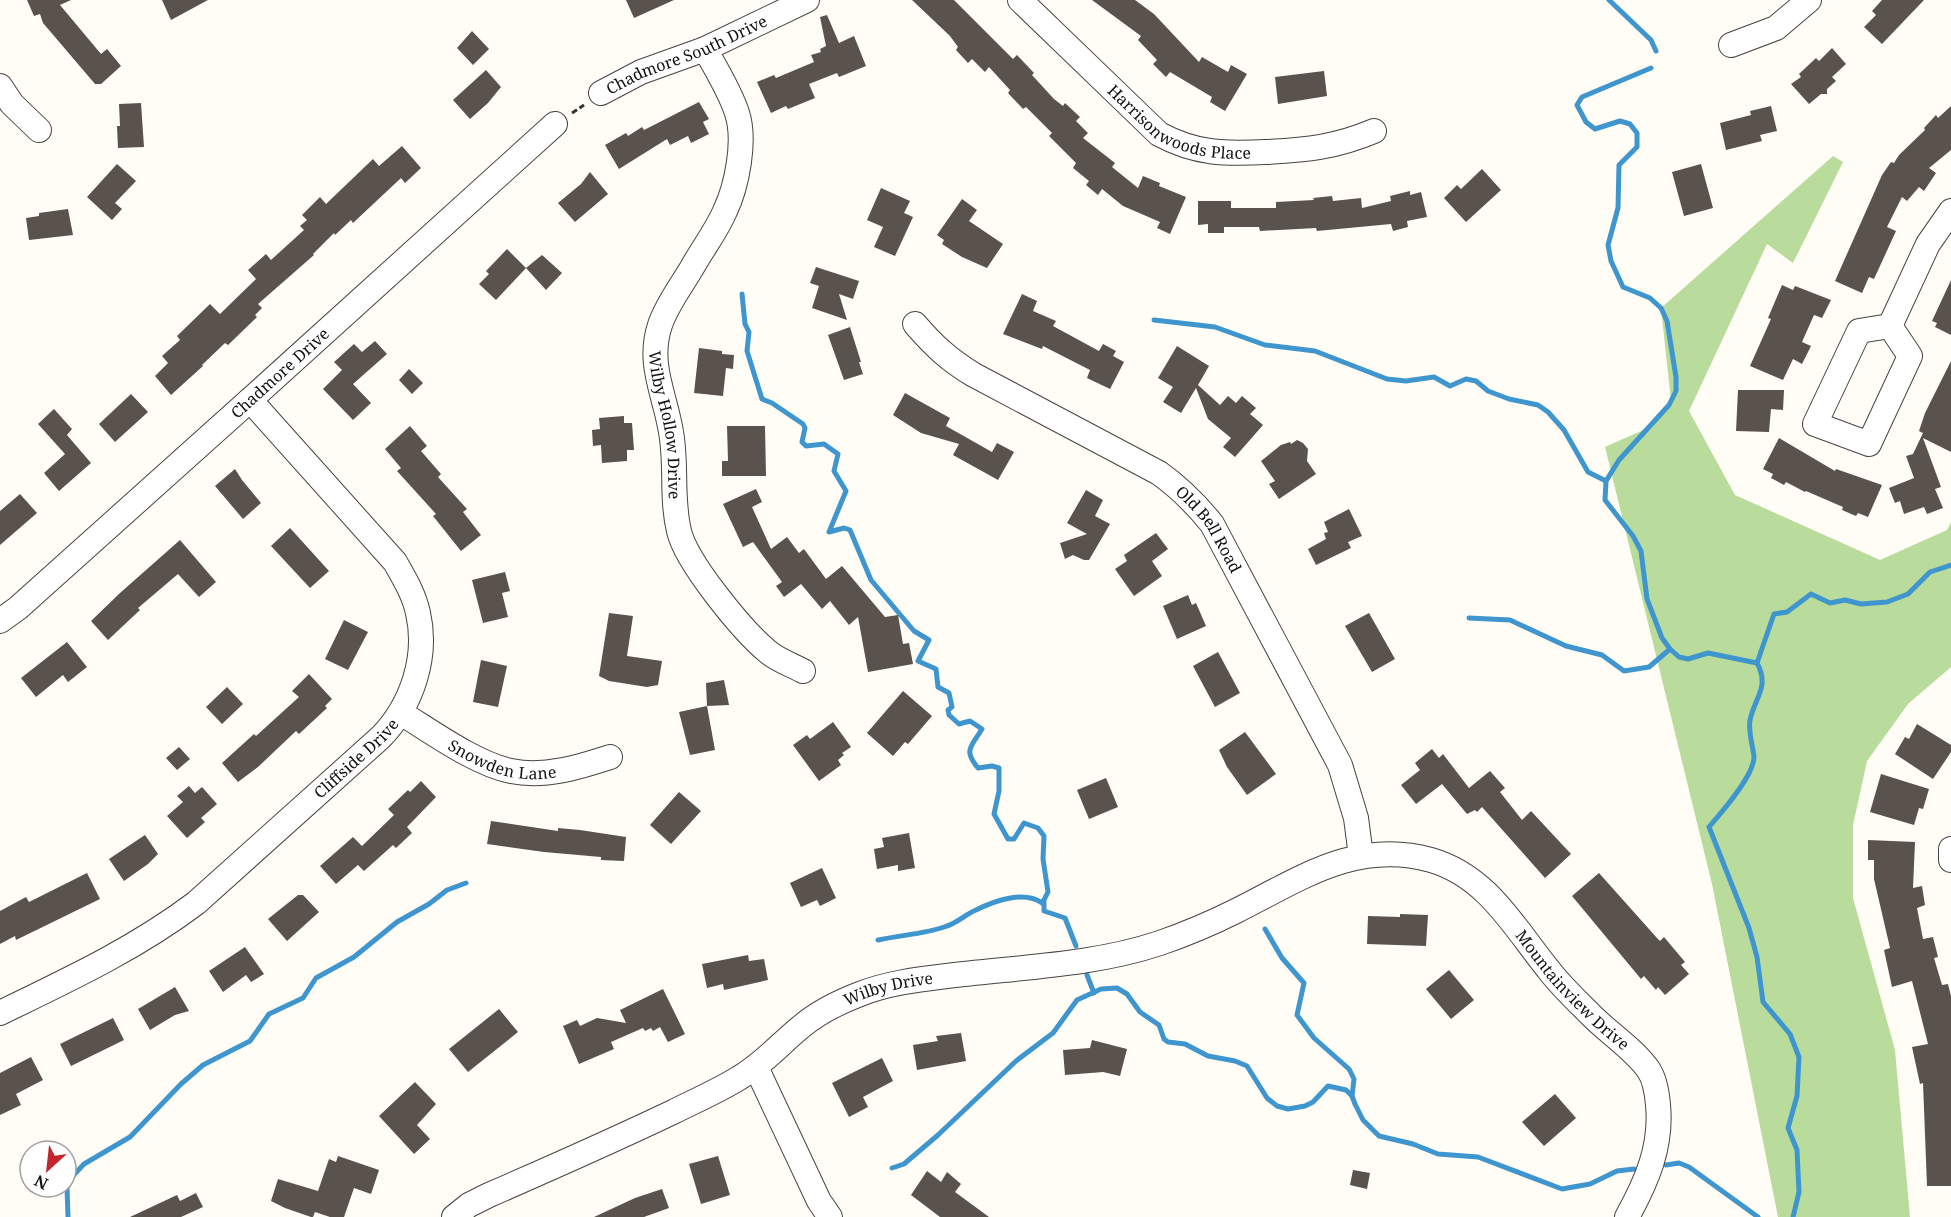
<svg xmlns="http://www.w3.org/2000/svg" width="1951" height="1217" font-family="'Noto Serif',serif">
	<style>
		.forest { fill: #b9dc9c }
		.lines { fill: none; stroke-linecap: round; stroke-linejoin: round }
		.stream { stroke: #3f96cf; stroke-width: 5 }
		.building { fill: #5a524d }
		.minor-casing { stroke: #444; stroke-width: 26 }
		.path { stroke: #333; stroke-width: 3; stroke-dasharray: 6 3; stroke-linecap: butt }
		.minor { stroke: #fff; stroke-width: 24 }
		.labels { text-anchor: middle; dominant-baseline: central; stroke-width: 6; stroke-linejoin: round; paint-order: stroke }
		.street-label { font-size: 16px; fill: #111; stroke: #fff }
	</style>
	<rect width="100%" height="100%" fill="#fffdf5"/>
	<polygon class="forest" points="1833,156 1843,162 1793,263 1767,244 1689,411 1735,495 1880,560 1947,530 1951,522 1951,667 1908,704 1867,761 1853,825 1853,898 1895,1050 1910,1217 1778,1217 1712,884 1605,447 1650,427 1671,401 1661,308"/>
	<g class="lines">
		<g class="stream">
			<polyline points="1609,0 1651,40 1656,51"/>
			<polyline points="1651,68 1582,97 1577,105 1586,122 1595,129 1620,121 1630,124 1637,133 1637,147 1619,165 1618,208 1608,245 1611,261 1623,287 1650,298 1661,308 1667,321 1676,377 1676,391 1669,405 1619,460 1606,481 1605,500 1633,536 1641,551 1647,599 1662,638 1670,649 1679,657 1688,659 1708,653 1757,663"/>
			<path d="M742,294L745,324L749,332L747,351L762,399L772,403L803,424L805,428L802,442L806,446L824,444L838,454L834,471L846,491L829,532L844,528L850,530L871,580L914,631L929,640L918,661L936,669L938,687L949,693L952,707L948,710L949,715L959,724L970,721L982,729C971,747 963,750 978,768L992,766L999,768V791L994,814L1008,839H1014L1024,823L1038,828L1044,836L1043,859L1048,892L1044,900V911L1065,918L1076,946"/>
			<polyline points="1154,320 1215,327 1265,345 1315,351 1387,379 1406,381 1434,377 1450,386 1466,379 1476,381 1488,391 1509,399 1538,405 1548,412 1564,430 1588,472 1606,481"/>
			<polyline points="1469,618 1510,620 1566,646 1602,655 1624,671 1649,667 1670,649"/>
			<polyline points="1265,929 1282,958 1304,983 1297,1015 1314,1038 1349,1069 1354,1079 1352,1096 1355,1104 1363,1120 1379,1136 1413,1144 1438,1154 1478,1157 1562,1189 1590,1184 1617,1171 1634,1169"/>
			<path d="M878,940C901,935 926,934 947,926C957,923 966,914 976,910C994,901 1024,890 1042,903L1043,901"/>
			<polyline points="1087,975 1094,993"/>
			<polyline points="1666,1165 1679,1163 1689,1167 1758,1217"/>
			<polyline points="892,1168 904,1164 938,1135 1016,1061 1053,1033 1077,1000 1101,989 1117,988 1127,994 1140,1012 1159,1025 1164,1039 1168,1042 1185,1044 1208,1056 1235,1061 1247,1066 1267,1098 1277,1106 1288,1109 1305,1106 1313,1102 1328,1086 1346,1090 1352,1096"/>
			<polyline points="68,1217 67,1187 70,1179 84,1164 130,1137 181,1084 203,1065 250,1041 269,1014 303,998 316,978 354,957 397,922 429,904 447,890 466,883"/>
			<path d="M1793,1217L1799,1192L1797,1150L1788,1128L1797,1096L1799,1057L1790,1034L1763,1002L1757,957L1749,928L1709,827C1721,813 1754,776 1754,757C1753,746 1748,732 1750,720C1755,697 1770,687 1757,663L1774,614L1787,612L1811,594L1830,603L1845,600L1861,604L1887,602L1908,594L1930,572L1951,565"/>
		</g>
	</g>
	<g class="building">
		<polygon points="27,0 71,0 60,5 101,54 107,49 121,66 101,84 95,84 43,23 40,14 34,16"/>
		<polygon points="162,0 208,0 171,20"/>
		<polygon points="626,0 674,0 634,18"/>
		<polygon points="912,0 954,0 1013,59 1017,55 1034,73 1032,75 1054,99 1063,106 1065,103 1080,117 1076,121 1088,133 1083,138 1115,163 1112,167 1138,188 1143,176 1160,183 1159,186 1186,197 1170,234 1157,228 1160,222 1123,206 1102,189 1098,195 1086,185 1089,181 1073,168 1076,163 1049,136 1052,133 1026,107 1023,109 1008,93 1010,90 989,67 985,72 972,59 968,63 956,50 958,47 950,36"/>
		<polygon points="1092,0 1135,0 1154,14 1199,62 1202,57 1228,72 1231,65 1247,74 1225,111 1210,102 1212,97 1170,72 1166,77 1153,64 1157,60 1138,40 1141,36"/>
		<polygon points="1882,0 1924,0 1882,44 1864,27 1876,15 1872,11"/>
		<polygon points="827,15 839,43 854,36 866,66 839,77 837,73 809,84 815,98 788,109 786,106 771,113 757,82 774,75 776,78 814,62 811,55 821,52 820,49 826,46 820,17"/>
		<polygon points="472,31 489,49 473,65 457,48"/>
		<polygon points="1832,48 1846,64 1832,77 1836,81 1827,89 1827,94 1821,94 1809,104 1791,84 1801,77 1799,74 1816,58 1819,61"/>
		<polygon points="486,70 501,87 488,103 470,119 453,100"/>
		<polygon points="1324,71 1327,96 1278,104 1275,77"/>
		<polygon points="699,102 709,119 703,122 709,134 691,143 688,136 670,145 667,139 619,169 605,145 626,133 628,136 642,127 644,130"/>
		<polygon points="141,103 144,147 118,148 117,126 120,126 119,104"/>
		<polygon points="1771,106 1777,131 1760,135 1762,141 1726,150 1720,123 1751,115 1750,111"/>
		<polygon points="1951,106 1951,150 1929,168 1936,173 1924,191 1919,187 1907,201 1902,197 1887,227 1896,231 1874,279 1869,277 1862,293 1835,281 1882,175 1891,162 1894,163 1899,155 1925,130 1924,128 1936,115 1938,118"/>
		<polygon points="402,146 421,168 405,183 401,178 353,223 351,220 335,235 334,233 313,254 314,255 258,304 262,308 255,315 257,317 228,345 225,343 202,365 203,366 171,395 155,376 168,363 162,356 180,340 177,336 210,304 220,314 256,279 248,270 266,254 271,260 304,230 300,226 307,220 302,215 320,197 326,204 373,159 379,166"/>
		<polygon points="117,164 136,181 115,203 122,209 112,220 87,197"/>
		<polygon points="1701,164 1713,208 1684,216 1672,172"/>
		<polygon points="1482,169 1501,190 1466,222 1444,198 1457,185 1461,189"/>
		<polygon points="590,172 608,194 575,222 558,203 581,184"/>
		<polygon points="881,188 910,201 904,213 913,217 895,256 874,247 883,227 867,220"/>
		<polygon points="1410,191 1410,195 1421,192 1427,217 1407,221 1408,227 1393,231 1391,224 1317,231 1316,228 1260,231 1259,227 1224,227 1224,233 1208,233 1208,224 1198,225 1198,201 1231,201 1231,208 1276,208 1276,202 1314,200 1313,198 1332,196 1333,201 1361,198 1362,208 1391,201 1390,196"/>
		<polygon points="962,199 977,210 969,221 1003,244 987,268 962,257 942,244 944,240 937,235"/>
		<polygon points="68,209 73,235 29,240 26,218 39,216 39,213"/>
		<polygon points="507,249 526,268 496,300 479,284 489,274 486,271"/>
		<polygon points="542,255 562,273 546,290 526,268"/>
		<polygon points="816,267 859,281 853,299 839,294 847,320 812,308 819,286 810,283"/>
		<polygon points="1951,280 1951,335 1935,327 1937,323 1932,321"/>
		<polygon points="1782,285 1793,290 1795,286 1831,300 1822,318 1814,315 1802,342 1811,346 1802,364 1793,359 1783,380 1750,366 1771,319 1768,318"/>
		<polygon points="1022,294 1037,301 1033,311 1056,321 1053,326 1099,351 1103,344 1116,351 1113,356 1124,362 1110,389 1087,378 1090,370 1043,346 1042,349 1003,334"/>
		<polygon points="850,327 861,362 859,362 863,374 844,380 828,335"/>
		<polygon points="375,341 387,354 353,384 371,403 353,420 323,389 342,370 334,362 354,344 362,352"/>
		<polygon points="1177,346 1209,366 1198,385 1220,405 1228,396 1236,403 1242,396 1256,408 1250,414 1263,425 1235,457 1223,447 1231,438 1208,419 1196,388 1181,413 1163,402 1173,387 1158,378"/>
		<polygon points="699,348 722,351 722,354 734,355 733,369 726,368 723,396 694,393"/>
		<polygon points="1951,361 1951,452 1923,438 1941,487 1935,489 1943,508 1927,514 1924,507 1904,514 1900,501 1895,503 1889,488 1914,478 1906,456 1913,454 1923,433 1919,431 1925,413"/>
		<polygon points="409,369 423,383 412,394 399,380"/>
		<polygon points="1738,390 1784,390 1783,410 1771,409 1769,432 1736,431"/>
		<polygon points="905,393 950,418 946,426 992,452 997,443 1014,452 998,480 953,455 959,444 921,433 893,415"/>
		<polygon points="131,394 148,412 115,442 99,424"/>
		<polygon points="54,409 72,429 67,435 91,463 59,491 44,473 65,454 38,424"/>
		<polygon points="624,416 624,423 632,423 634,450 627,450 627,461 602,463 601,445 593,446 592,430 600,429 599,418"/>
		<polygon points="410,426 427,446 421,451 441,474 438,477 467,509 463,512 481,535 461,551 433,516 436,514 397,471 401,468 385,449"/>
		<polygon points="727,426 765,426 766,476 722,476 722,461 728,461"/>
		<polygon points="1779,438 1835,471 1836,469 1882,485 1868,517 1858,513 1856,516 1842,510 1843,507 1806,491 1805,492 1786,482 1784,485 1771,478 1773,474 1763,469"/>
		<polygon points="1297,440 1303,443 1308,449 1307,461 1316,474 1279,499 1269,484 1275,481 1261,461 1281,445 1290,442 1291,444"/>
		<polygon points="235,469 242,480 261,503 243,519 215,486"/>
		<polygon points="756,489 762,502 752,507 771,549 787,537 799,553 804,549 826,579 842,566 885,617 898,615 903,644 909,643 913,664 868,672 858,617 849,625 830,601 822,609 801,584 784,597 776,586 782,582 753,542 743,547 723,504"/>
		<polygon points="1086,490 1103,500 1095,516 1110,524 1089,560 1084,560 1073,555 1065,559 1060,543 1087,534 1067,523"/>
		<polygon points="20,494 37,513 0,545 0,511"/>
		<polygon points="1349,509 1362,536 1348,542 1351,548 1316,565 1308,549 1326,539 1324,533 1328,532 1324,522"/>
		<polygon points="290,528 329,571 310,588 271,546"/>
		<polygon points="1156,533 1168,549 1152,561 1162,576 1134,596 1115,569 1127,561 1124,555"/>
		<polygon points="180,540 216,582 199,597 178,574 138,608 140,610 108,640 91,621 120,593"/>
		<polygon points="505,572 510,591 502,593 508,617 483,623 472,580"/>
		<polygon points="1188,595 1192,605 1196,603 1206,626 1177,639 1163,606"/>
		<polygon points="609,613 633,616 627,656 662,661 658,685 647,687 609,681 599,676"/>
		<polygon points="1369,613 1395,659 1372,672 1345,626"/>
		<polygon points="344,620 368,632 348,670 325,659"/>
		<polygon points="67,642 87,667 68,682 63,675 36,697 21,678"/>
		<polygon points="1218,652 1240,693 1215,707 1193,666"/>
		<polygon points="481,660 507,666 498,707 473,702"/>
		<polygon points="309,674 332,699 325,706 327,708 299,734 296,731 258,767 238,782 222,763 254,734 256,736 299,697 292,691"/>
		<polygon points="724,680 729,705 707,706 706,683"/>
		<polygon points="227,687 243,704 222,724 206,707"/>
		<polygon points="903,691 932,716 908,744 905,742 893,756 867,733"/>
		<polygon points="707,706 715,750 690,755 679,712"/>
		<polygon points="833,722 851,747 842,753 844,755 838,760 841,765 819,781 793,745 807,735 810,739"/>
		<polygon points="1917,724 1951,745 1951,752 1933,779 1895,754 1905,737 1909,739"/>
		<polygon points="1245,732 1276,774 1247,795 1227,767 1219,750"/>
		<polygon points="179,747 190,759 177,770 166,758"/>
		<polygon points="1432,749 1439,758 1443,754 1469,788 1490,771 1505,788 1500,792 1522,820 1531,811 1571,854 1545,878 1482,807 1477,812 1475,810 1467,814 1442,784 1416,804 1401,785 1420,770 1415,763"/>
		<polygon points="1881,774 1929,789 1923,809 1919,808 1914,825 1870,812"/>
		<polygon points="1106,778 1118,807 1089,819 1077,790"/>
		<polygon points="421,781 436,797 407,827 412,833 396,848 393,845 364,871 358,865 336,884 320,866 353,837 362,846 394,815 388,809 408,790 410,792"/>
		<polygon points="189,786 195,793 202,787 217,804 201,818 205,822 187,838 167,816 183,802 177,796"/>
		<polygon points="679,792 701,811 671,844 650,825"/>
		<polygon points="491,821 558,831 558,828 580,830 626,837 624,861 601,860 601,857 544,852 487,844"/>
		<polygon points="909,833 915,868 898,871 898,865 877,869 874,849 884,847 882,838"/>
		<polygon points="145,835 158,854 148,864 124,881 109,859"/>
		<polygon points="1868,840 1915,842 1913,888 1922,886 1925,905 1917,908 1923,939 1933,937 1938,957 1934,958 1942,985 1948,984 1951,996 1951,1186 1927,1186 1923,1083 1920,1084 1912,1047 1928,1044 1912,981 1892,987 1884,950 1890,948 1874,879 1874,860 1868,860"/>
		<polygon points="822,868 836,898 820,906 817,900 801,907 790,883"/>
		<polygon points="87,873 100,899 16,940 15,936 0,944 0,911 26,897 29,902"/>
		<polygon points="1599,873 1657,938 1660,941 1664,937 1685,962 1681,965 1689,974 1665,995 1658,987 1656,990 1644,976 1641,979 1572,896"/>
		<polygon points="298,895 303,895 319,912 287,941 268,919"/>
		<polygon points="1400,914 1428,915 1426,946 1367,944 1368,916 1400,917"/>
		<polygon points="245,947 264,974 251,982 246,975 223,992 209,971"/>
		<polygon points="748,955 749,961 764,959 768,980 724,990 723,984 707,988 702,964"/>
		<polygon points="1449,970 1474,1000 1451,1019 1426,989"/>
		<polygon points="175,987 189,1011 175,1015 150,1030 138,1009"/>
		<polygon points="663,989 685,1034 668,1042 660,1027 653,1031 651,1028 645,1031 643,1028 611,1042 614,1049 579,1064 563,1026 577,1020 580,1026 597,1018 626,1023 620,1010"/>
		<polygon points="499,1009 518,1032 468,1072 449,1049"/>
		<polygon points="113,1018 124,1040 71,1066 60,1044"/>
		<polygon points="961,1033 966,1061 917,1070 913,1045 938,1041 936,1036"/>
		<polygon points="1092,1040 1127,1049 1120,1076 1103,1072 1065,1075 1063,1050 1090,1048"/>
		<polygon points="31,1057 43,1080 16,1094 21,1105 0,1115 0,1073"/>
		<polygon points="882,1058 893,1081 863,1097 868,1107 849,1117 832,1083"/>
		<polygon points="415,1082 436,1104 417,1125 430,1139 414,1154 379,1116"/>
		<polygon points="1555,1094 1576,1118 1544,1146 1522,1122"/>
		<polygon points="338,1156 379,1170 371,1194 354,1188 344,1217 330,1217 315,1212 313,1217 311,1217 285,1208 271,1201 278,1179 318,1191 329,1159 336,1162"/>
		<polygon points="718,1156 730,1195 701,1204 689,1164"/>
		<polygon points="1353,1170 1370,1173 1367,1189 1350,1185"/>
		<polygon points="927,1171 941,1182 947,1172 961,1184 955,1192 989,1217 940,1217 911,1195"/>
		<polygon points="662,1189 669,1208 644,1217 594,1217 635,1198"/>
		<polygon points="196,1193 203,1207 181,1217 130,1217 177,1195 180,1201"/>
	</g>
	<g class="lines">
		<g class="minor-casing">
			<g id="minor">
				<path id="s1" d="M1020,0L1159,134C1196,154 1225,154 1266,152C1307,150 1336,147 1374,131"/>
				<polyline points="1731,45 1776,28 1809,0"/>
				<path id="s2" d="M705,49C716,69 730,91 737,113C746,140 737,186 725,211C717,230 703,248 693,266C682,285 667,304 660,325C647,364 665,394 671,432C677,465 671,498 679,531C686,562 742,630 767,651C777,660 792,665 803,671"/>
				<polyline points="0,86 12,104 39,130"/>
				<path id="s3" d="M601,93L641,72L705,49L807,0"/>
				<path id="s4" d="M915,324C934,346 949,360 974,375L1159,473C1180,488 1196,504 1212,524L1340,765L1356,818L1361,856"/>
				<polygon points="1890,326 1910,356 1869,444 1815,424 1859,331"/>
				<polyline points="1890,326 1928,244 1951,211"/>
				<path id="s5" d="M0,621L18,608L250,400L555,124"/>
				<path id="s6" d="M401,713C432,732 476,764 511,771C545,778 579,767 610,757"/>
				<polyline points="1951,849 1951,860"/>
				<path id="s7" d="M0,1013C68,980 135,949 196,903L381,737C412,705 428,657 418,613C414,594 404,578 395,562L250,400"/>
				<polyline points="756,1067 819,1201 830,1217"/>
				<path id="s8" d="M454,1217L469,1205L489,1195C551,1168 612,1141 673,1112C695,1101 718,1091 739,1078C763,1064 781,1043 802,1026C819,1012 839,1002 860,994C890,982 923,979 955,975C1023,967 1094,965 1160,943C1186,934 1212,923 1236,911C1300,879 1356,839 1431,860C1487,876 1514,927 1548,969C1560,985 1575,999 1589,1013C1607,1032 1633,1048 1648,1069C1655,1079 1657,1092 1658,1105C1662,1146 1647,1181 1627,1217"/>
			</g>
		</g>
		<polyline class="path" points="572,113 584,105"/>
		<use href="#minor" class="minor"/>
	</g>
	<g class="labels">
		<g class="street-label">
			<text stroke="none"><textPath href="#s3" startOffset="94">Chadmore South Drive</textPath></text>
			<text stroke="none"><textPath href="#s1" startOffset="207">Harrisonwoods Place</textPath></text>
			<text stroke="none"><textPath href="#s5" startOffset="374">Chadmore Drive</textPath></text>
			<text stroke="none"><textPath href="#s2" startOffset="405">Wilby Hollow Drive</textPath></text>
			<text stroke="none"><textPath href="#s4" startOffset="364">Old Bell Road</textPath></text>
			<text stroke="none"><textPath href="#s6" startOffset="114">Snowden Lane</textPath></text>
			<text stroke="none"><textPath href="#s7" startOffset="441">Cliffside Drive</textPath></text>
			<text stroke="none"><textPath href="#s8" startOffset="1256">Mountainview Drive</textPath></text>
			<text stroke="none"><textPath href="#s8" startOffset="495">Wilby Drive</textPath></text>
		</g>
	</g>
	<g transform="translate(48 1169) rotate(207)"><circle r="28" fill="#ffffff" stroke="#a0a0a0" stroke-width="1.5"/>
	<path d="M0-4.5L10 22L0 15L-10 22Z" fill="#c4262e"/>
	<text y="-9" font-size="16" font-weight="bold" text-anchor="middle" fill="#111111">N</text>
	</g>
</svg>
